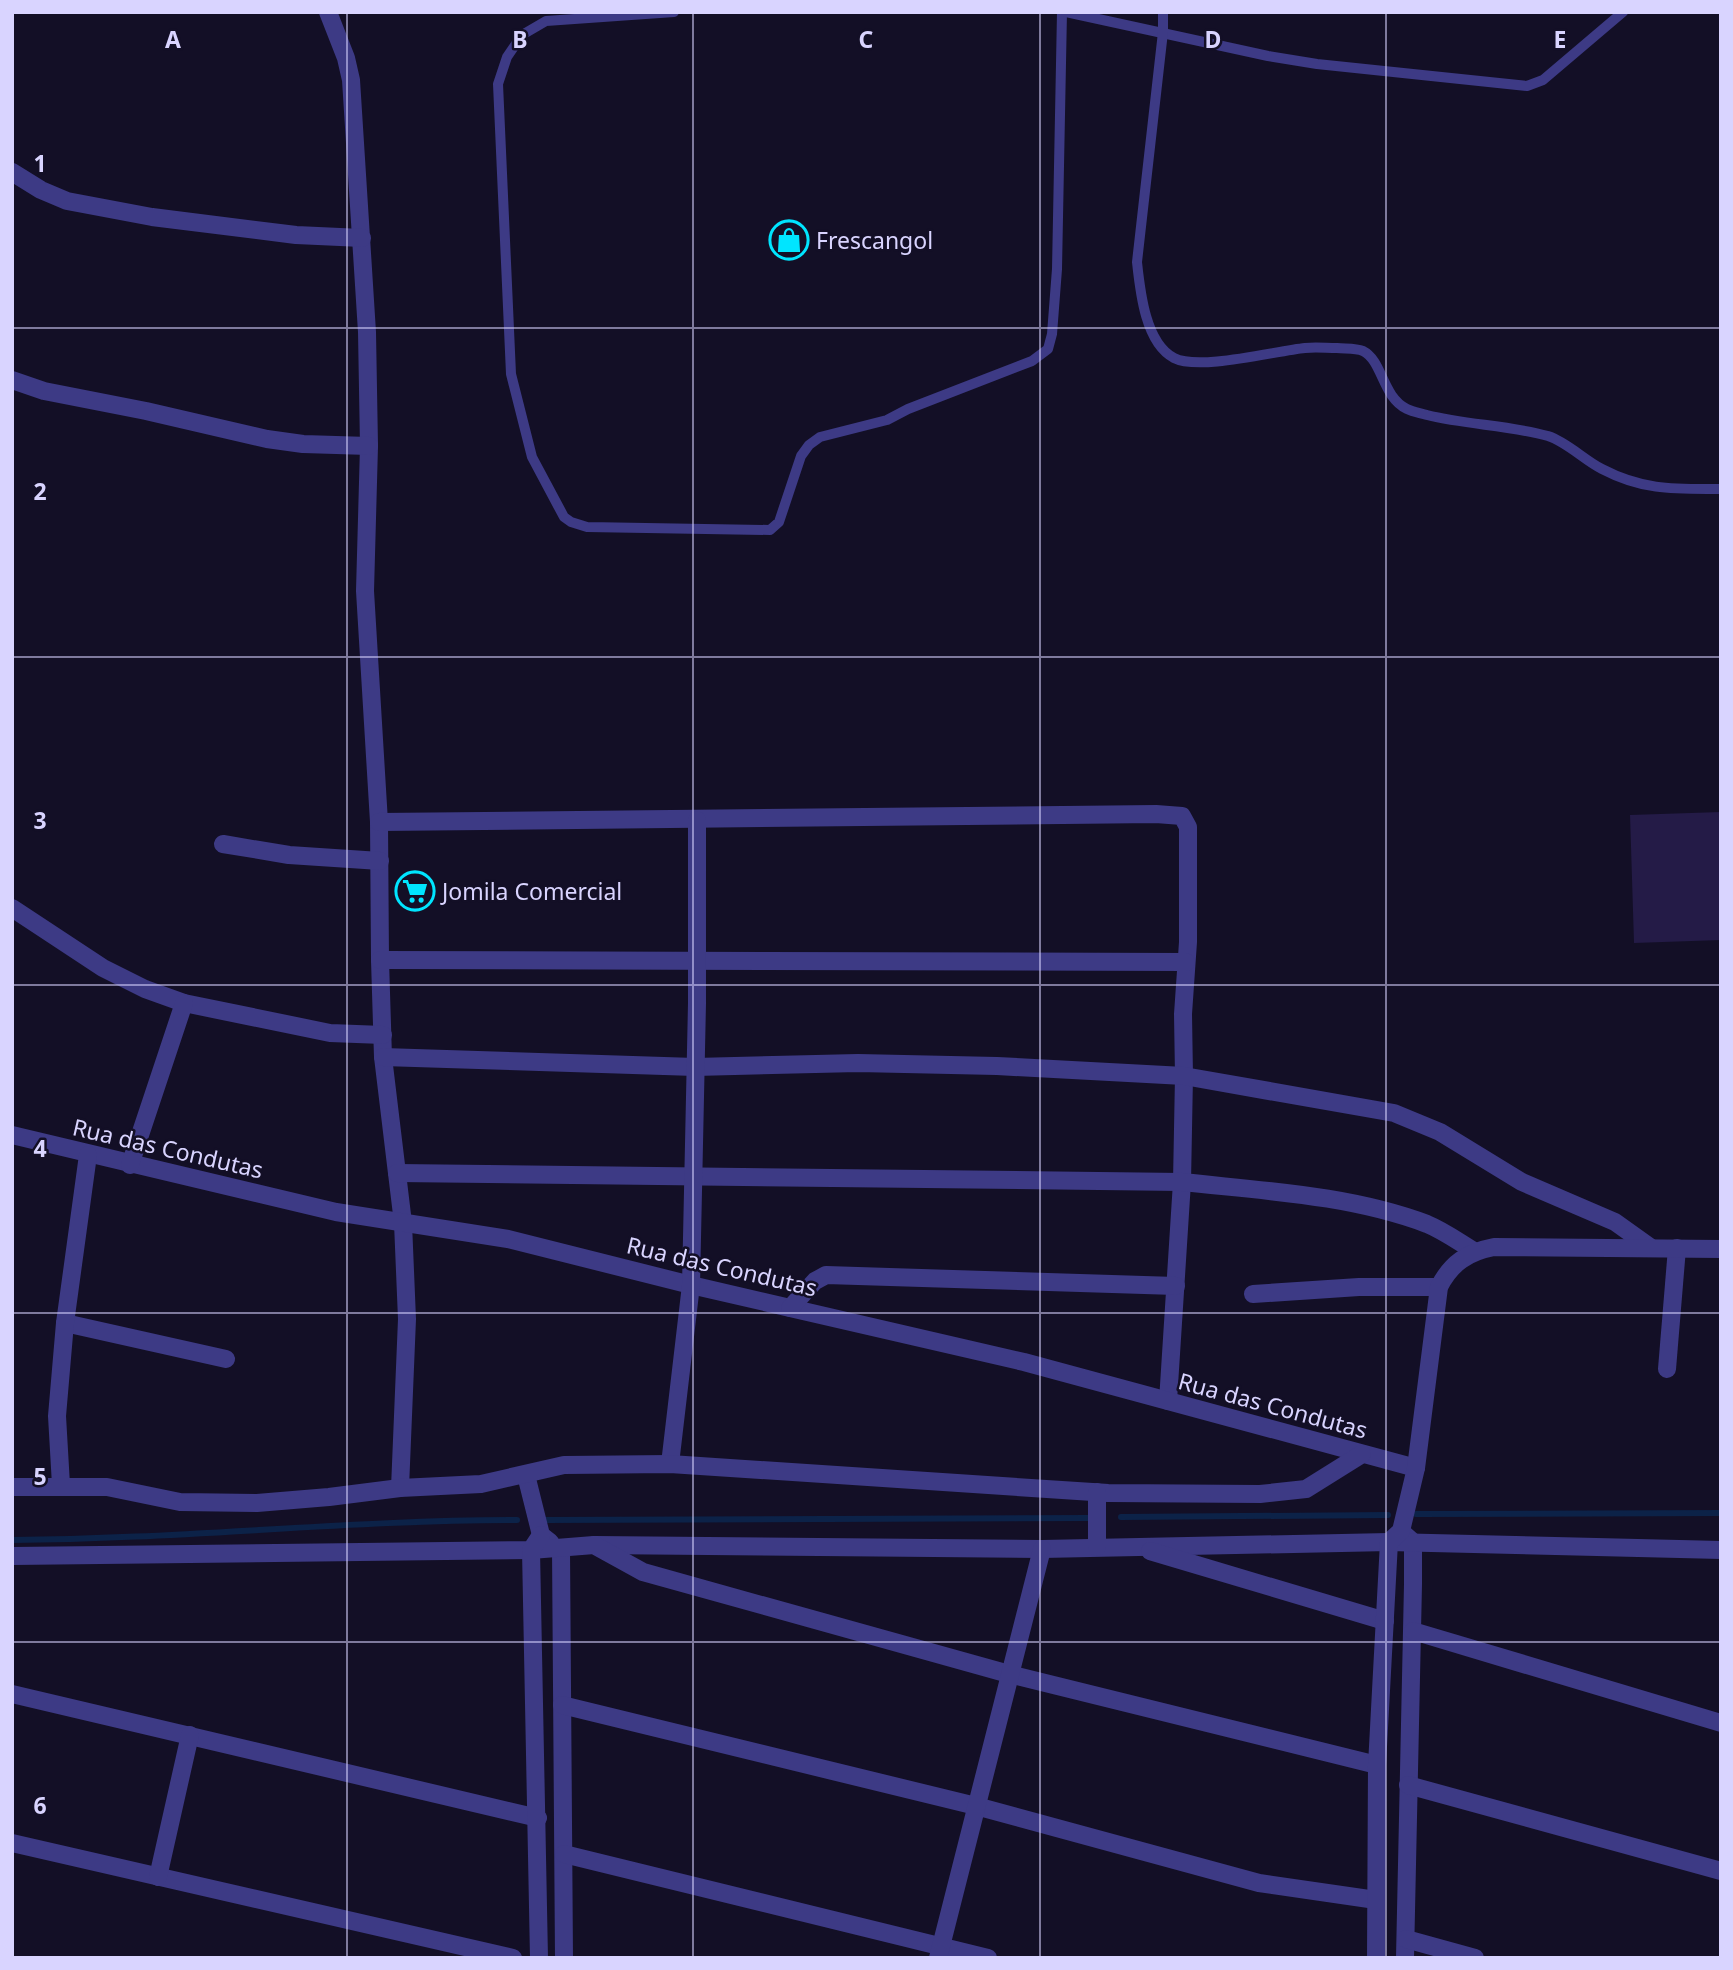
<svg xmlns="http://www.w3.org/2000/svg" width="1733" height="1970" font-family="'Noto Sans',sans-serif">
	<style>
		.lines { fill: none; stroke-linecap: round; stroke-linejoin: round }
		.stream { stroke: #0c2248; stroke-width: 6 }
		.building { fill: #241b47 }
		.lane { stroke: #3d3a85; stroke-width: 10 }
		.street { stroke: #3d3a85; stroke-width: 18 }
		.grid { fill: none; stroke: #d9d4ff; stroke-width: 2; stroke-opacity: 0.55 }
		.labels { text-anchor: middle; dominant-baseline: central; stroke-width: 5; stroke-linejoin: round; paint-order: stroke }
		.poi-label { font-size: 23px; fill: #d9d4ff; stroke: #130f26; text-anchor: start }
		.street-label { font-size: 23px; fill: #d9d4ff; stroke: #130f26 }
		.grid-label { font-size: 23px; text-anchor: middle; font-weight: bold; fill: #d9d4ff; stroke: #130f26; stroke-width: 5; stroke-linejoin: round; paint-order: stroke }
	</style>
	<rect width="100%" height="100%" fill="#130f26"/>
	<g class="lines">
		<g class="stream">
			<polyline points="1416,1514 1721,1513"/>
			<polyline points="1121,1517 1388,1515"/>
			<polyline points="545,1520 1088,1518"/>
			<path d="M12,1540C181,1539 349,1520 517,1520"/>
		</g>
	</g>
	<polygon class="building" points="1721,812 1721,940 1634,943 1630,815"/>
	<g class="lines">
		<g class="lane">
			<polyline points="674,12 546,21 522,35 507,57 498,84 511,374 532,457 564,517 571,522 587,527 770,530 779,522 801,456 809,445 820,437 887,420 908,409 1032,361 1048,349 1052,334 1057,269 1062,12"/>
			<polyline points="1066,12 1268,56 1317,64 1527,86 1543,80 1623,12"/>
			<path d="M1163,12V32L1137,262C1140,290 1145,343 1174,358C1199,371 1275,351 1305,348C1315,347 1326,348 1337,348C1345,349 1355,348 1363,351C1383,361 1382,397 1407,409C1413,412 1421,413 1427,415C1467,425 1508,425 1548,436C1567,442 1584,460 1602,469C1644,491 1676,489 1721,489"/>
		</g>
		<g class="street">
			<polyline points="328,12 346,58 351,80 367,332 369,446 365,591 379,822 380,960 383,1057 403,1223 407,1319 400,1488"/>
			<polyline points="12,172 41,190 67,201 152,217 296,235 362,238"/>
			<polyline points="12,380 44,391 146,411 267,439 303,444 369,446"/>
			<polyline points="379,822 1156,814 1182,816 1188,827 1188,942 1183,1014 1184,1076 1182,1182 1168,1401"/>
			<polyline points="223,844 289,855 380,861"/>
			<polyline points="12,908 103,968 145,989 184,1003 330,1033 383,1035"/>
			<polyline points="380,960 1186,962"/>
			<polyline points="383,1057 695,1067 858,1063 997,1066 1184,1076 1394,1113 1440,1132 1522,1182 1615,1222 1650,1247"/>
			<polyline points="12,1135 336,1212 508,1239 691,1285 1024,1362 1416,1468"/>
			<polyline points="130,1165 184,1003"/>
			<path d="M397,1173L1182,1182C1264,1191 1350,1195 1427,1224C1444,1231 1459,1242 1474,1251"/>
			<polyline points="1253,1294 1359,1287 1439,1287"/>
			<polyline points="790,1308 815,1281 826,1275 1176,1286"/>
			<polyline points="65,1323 226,1359"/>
			<polyline points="1667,1369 1677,1248"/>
			<polyline points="670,1464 691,1285 697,1003 697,820"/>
			<polyline points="526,1475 541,1535 550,1542"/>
			<polyline points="61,1485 57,1416 65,1323 88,1155"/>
			<polyline points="12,1487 107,1487 180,1502 257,1503 329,1497 400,1488 481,1484 564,1465 670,1464 1108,1493 1260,1494 1306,1489 1362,1454"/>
			<polyline points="1405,1535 1413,1542 1413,1584 1405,1958"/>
			<polyline points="594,1545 1042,1549 1389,1542 1721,1550"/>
			<polyline points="1097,1547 1097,1492"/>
			<polyline points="561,1549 564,1958"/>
			<polyline points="1150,1551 1385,1621"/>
			<polyline points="12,1556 531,1550 594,1545 643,1572 1009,1674 1377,1765"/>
			<polyline points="1413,1631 1721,1723"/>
			<polyline points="12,1694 538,1818"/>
			<polyline points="562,1705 976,1806 1259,1883 1376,1900"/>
			<polyline points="1408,1785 1721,1871"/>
			<polyline points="12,1843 513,1958"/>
			<polyline points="564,1854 988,1958"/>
			<polyline points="158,1877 190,1735"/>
			<polyline points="1406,1939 1475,1958"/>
			<polyline points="539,1958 531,1550 541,1535"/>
			<polyline points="938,1958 1042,1549"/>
			<path d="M1376,1958L1377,1765L1389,1542L1401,1531L1416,1468L1439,1287C1451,1263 1468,1252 1494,1247L1721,1249"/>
		</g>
	</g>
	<path class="grid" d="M347,12V1958M693,12V1958M1040,12V1958M1386,12V1958M12,328H1721M12,657H1721M12,985H1721M12,1313H1721M12,1642H1721"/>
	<defs>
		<g id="shop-ring" transform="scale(2.0125)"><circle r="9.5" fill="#130f26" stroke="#00e5ff" stroke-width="1.5"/><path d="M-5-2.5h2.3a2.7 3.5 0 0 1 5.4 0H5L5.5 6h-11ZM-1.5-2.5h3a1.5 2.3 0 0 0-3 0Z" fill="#00e5ff"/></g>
		<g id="supermarket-ring" transform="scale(2.0125)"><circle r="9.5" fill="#130f26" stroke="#00e5ff" stroke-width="1.5"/><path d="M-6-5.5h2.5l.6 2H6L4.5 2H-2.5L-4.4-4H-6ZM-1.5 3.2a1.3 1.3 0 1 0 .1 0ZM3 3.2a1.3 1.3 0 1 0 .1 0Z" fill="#00e5ff"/></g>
	</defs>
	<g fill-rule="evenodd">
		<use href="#shop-ring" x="789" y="240"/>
		<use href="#supermarket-ring" x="415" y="891"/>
	</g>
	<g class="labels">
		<g class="poi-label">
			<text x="816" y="240">Frescangol</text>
			<text x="442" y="891">Jomila Comercial</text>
		</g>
		<g class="street-label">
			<text transform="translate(168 1148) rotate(13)">Rua das Condutas</text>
			<text transform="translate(722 1266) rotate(13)">Rua das Condutas</text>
			<text transform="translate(1273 1405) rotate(15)">Rua das Condutas</text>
		</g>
	</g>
	<g class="grid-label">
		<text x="173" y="48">A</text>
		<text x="520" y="48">B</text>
		<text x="866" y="48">C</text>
		<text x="1213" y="48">D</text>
		<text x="1560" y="48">E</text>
		<text x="40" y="172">1</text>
		<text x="40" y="500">2</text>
		<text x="40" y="829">3</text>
		<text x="40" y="1157">4</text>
		<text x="40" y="1485">5</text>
		<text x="40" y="1814">6</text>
	</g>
	<rect width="1733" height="1970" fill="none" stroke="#d9d4ff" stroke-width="28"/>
</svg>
